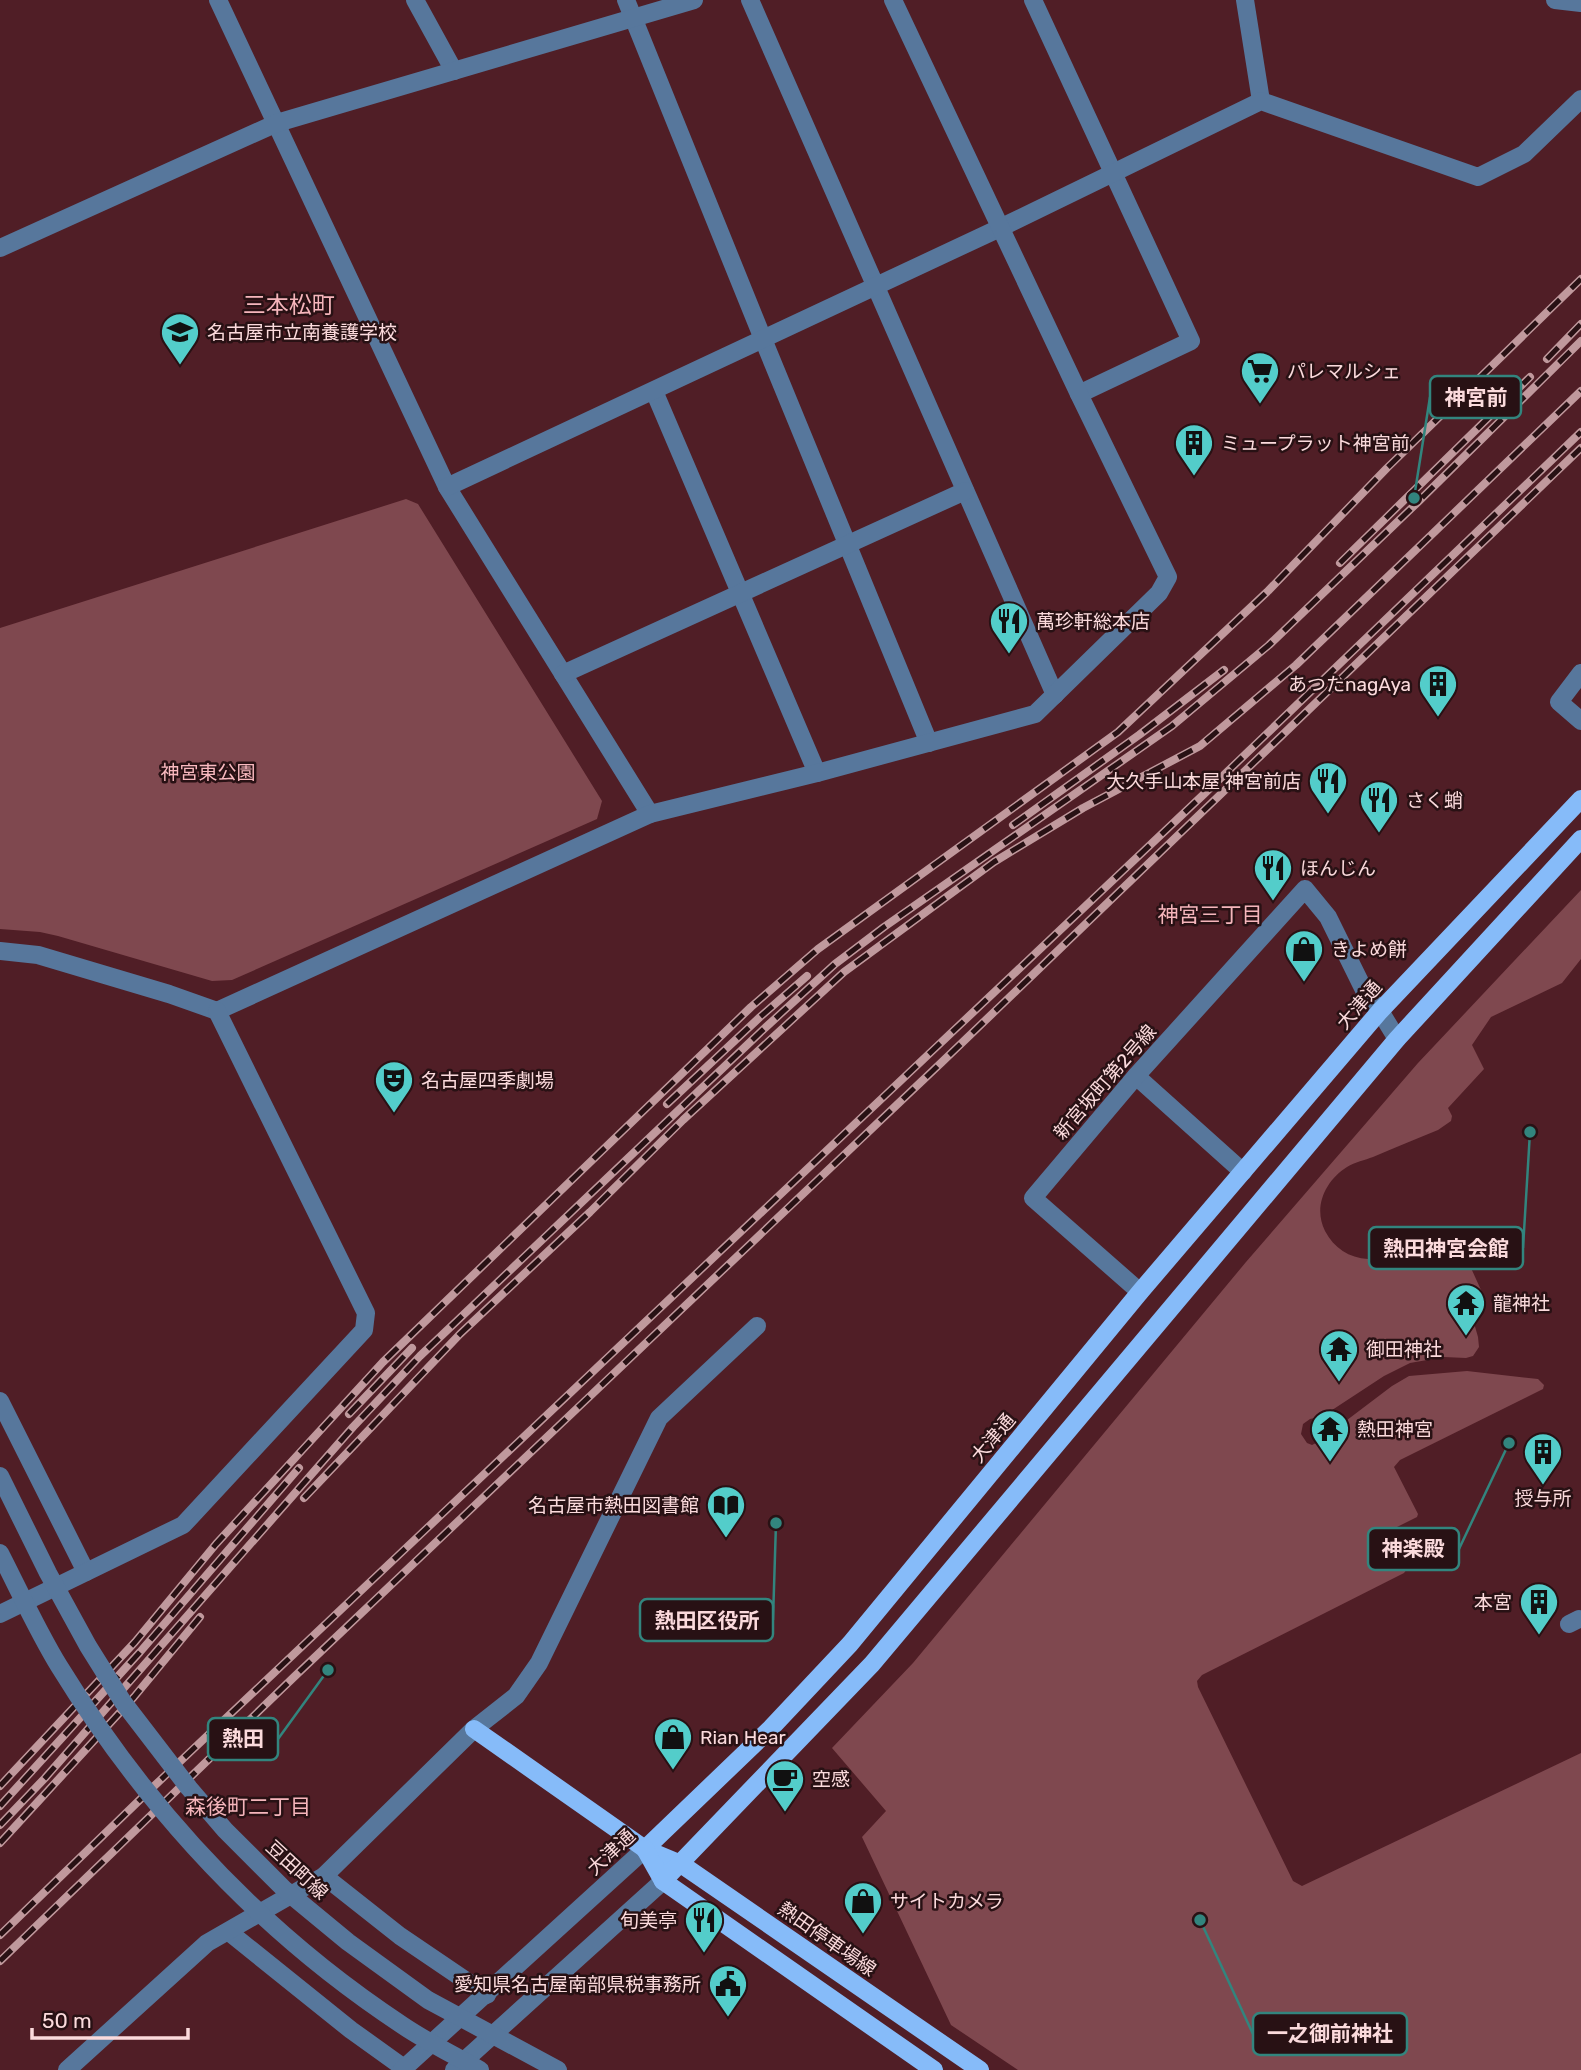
<svg xmlns="http://www.w3.org/2000/svg" width="1581" height="2070" font-family="Rubik,'Noto Sans JP',sans-serif">
	<style>
		.green { fill: #7f484f }
		.lines { fill: none; stroke-linecap: round; stroke-linejoin: round }
		.minor { stroke: #57779c; stroke-width: 18 }
		.major { stroke: #86bbf9; stroke-width: 18 }
		.rail-casing { stroke: #c0999d; stroke-width: 8 }
		.rail { stroke: #281114; stroke-width: 5; stroke-dasharray: 16; stroke-linecap: butt }
		.minor-bridge { stroke: #57779c; stroke-width: 18 }
		.labels { text-anchor: middle; dominant-baseline: central; stroke-width: 5; stroke-linejoin: round; paint-order: stroke }
		.poi-label { font-size: 19px; fill: #fbdadc; stroke: #281114; text-anchor: start }
		.park-label { font-size: 19px; fill: #f9b9bf; stroke: #281114 }
		.street-label { font-size: 19px; fill: #fbdadc; stroke: #281114 }
		.neighbourhood-label { font-size: 21px; fill: #f5b5bb; stroke: #281114 }
		.quarter-label { font-size: 23px; fill: #f5b5bb; stroke: #281114 }
		.leader { fill: none; stroke: #32857e; stroke-width: 2.5 }
		.callout-dot { fill: #32857e; stroke: #281114; stroke-width: 2.5 }
		.callout { fill: #281114; stroke: #32857e; stroke-width: 2.5 }
		.callout-label { font-size: 21px; text-anchor: middle; font-weight: bold; fill: #fbdadc }
	</style>
	<rect width="100%" height="100%" fill="#501e26"/>
	<g class="green">
		<polygon points="406,499 418,504 602,801 597,819 232,980 212,981 58,936 40,932 0,929 0,628"/>
		<path d="M1581,890V959L1562,983L1491,1017L1472,1045L1484,1069L1448,1108L1452,1116L1451,1121L1438,1130C1416,1139 1394,1148 1373,1157C1365,1160 1355,1162 1347,1167C1325,1181 1313,1207 1325,1231C1334,1248 1349,1258 1368,1259L1445,1230H1449L1456,1235L1486,1301C1483,1308 1475,1309 1472,1316L1478,1337L1479,1347L1473,1356L1466,1358L1444,1357L1410,1363L1384,1376L1323,1416L1310,1419L1303,1424L1301,1434L1307,1443L1312,1445L1318,1442L1392,1386L1409,1376L1467,1371L1538,1379L1544,1385L1543,1389L1400,1460L1394,1467L1418,1514L1417,1517L1393,1529L1392,1532L1407,1565V1569L1404,1573L1202,1675L1197,1681L1198,1687L1293,1881L1302,1886L1581,1753V2070H1018L951,2025L862,1837L886,1811L832,1748L913,1663L1246,1262L1418,1063Z"/>
	</g>
	<g class="lines">
		<g class="minor">
			<polyline points="218,0 447,487 650,814"/>
			<polyline points="415,0 454,71"/>
			<polyline points="626,0 763,339 929,743"/>
			<polyline points="750,0 1055,695"/>
			<polyline points="1033,0 1191,341 1079,394"/>
			<polyline points="1245,0 1261,101"/>
			<polyline points="1555,0 1581,3"/>
			<polyline points="0,248 277,123 694,0"/>
			<polyline points="654,391 817,773"/>
			<polyline points="447,487 1002,227 1261,101 1478,177 1524,154 1581,99"/>
			<polyline points="1581,673 1559,702 1581,721"/>
			<polyline points="563,674 965,491"/>
			<polyline points="0,951 38,955 169,994 217,1011 650,814 817,773 1035,714 1159,593 1168,577 1079,394 893,0"/>
			<polyline points="1136,1076 1243,1172"/>
			<polyline points="1140,1292 1033,1198 1136,1076 1305,889 1328,917 1365,992 1380,1011 1397,1039"/>
			<polyline points="0,1401 86,1572"/>
			<polyline points="0,1614 183,1525 364,1330 366,1313 217,1011"/>
			<polyline points="1569,1624 1579,1619"/>
			<polyline points="324,1876 400,1936 487,1995"/>
			<polyline points="229,1932 351,2030 404,2068"/>
			<polyline points="67,2070 207,1943 324,1876 474,1729 516,1696 539,1663 659,1418 757,1326"/>
			<polyline points="402,2070 645,1849"/>
			<polyline points="454,2070 663,1881"/>
		</g>
		<g class="major">
			<polyline points="474,1729 645,1849 681,1864 980,2070"/>
			<polyline points="645,1849 771,1728 850,1644 1140,1292 1380,1011 1581,799"/>
			<polyline points="645,1849 663,1881 934,2070"/>
			<polyline points="663,1881 872,1664 1397,1039 1581,839"/>
		</g>
		<g class="rail-casing">
			<g id="rail">
				<polyline points="1547,359 1581,324"/>
				<polyline points="1340,563 1530,377"/>
				<polyline points="1013,825 1139,735 1224,670"/>
				<polyline points="667,1104 760,1017 807,976"/>
				<polyline points="349,1414 412,1348"/>
				<polyline points="304,1498 460,1334 590,1212 683,1120 844,972 994,862 1083,808 1200,746 1296,665 1581,391"/>
				<polyline points="0,1786 135,1642 216,1544 383,1362 751,1007 818,949 1118,732 1267,592 1387,468 1581,279"/>
				<polyline points="0,1806 140,1652 299,1468"/>
				<polyline points="0,1825 45,1778 353,1427 420,1356 766,1027 835,964 884,927 1172,726 1269,645 1418,502 1581,341"/>
				<polyline points="0,1843 134,1697 200,1617"/>
				<polyline points="0,1935 152,1788 1203,795 1581,432"/>
				<polyline points="0,1961 294,1677 942,1062 1581,448"/>
			</g>
		</g>
		<use href="#rail" class="rail"/>
		<g class="minor-bridge">
			<polyline points="0,1476 48,1573 88,1646 123,1702 189,1788 225,1830 285,1890 348,1942 428,2000 558,2070"/>
			<path d="M0,1553C19,1590 37,1630 59,1666C147,1809 261,1932 402,2025C427,2042 454,2055 480,2070"/>
		</g>
	</g>
	<defs>
		<g id="school-pin" transform="scale(2.0125)"><path d="M0 17L-7.5 6A9.5 9.5 0 1 1 7.5 6Z" fill="#53cdca" stroke="#281114"/><path d="M0-5L7-2L0 1L-7-2ZM-4 1L0 2.5L4 1V4Q0 6-4 4Z" fill="#111"/></g>
		<g id="supermarket-pin" transform="scale(2.0125)"><path d="M0 17L-7.5 6A9.5 9.5 0 1 1 7.5 6Z" fill="#53cdca" stroke="#281114"/><path d="M-6-5.5h2.5l.6 2H6L4.5 2H-2.5L-4.4-4H-6ZM-1.5 3.2a1.3 1.3 0 1 0 .1 0ZM3 3.2a1.3 1.3 0 1 0 .1 0Z" fill="#111"/></g>
		<g id="building-pin" transform="scale(2.0125)"><path d="M0 17L-7.5 6A9.5 9.5 0 1 1 7.5 6Z" fill="#53cdca" stroke="#281114"/><path d="M-4-6H4V6H1V3H-1V6H-4ZM-2.5-4.3h1.7v1.8h-1.7ZM.8-4.3h1.7v1.8H.8ZM-2.5-1h1.7V.8h-1.7ZM.8-1h1.7V.8H.8Z" fill="#111"/></g>
		<g id="restaurant-pin" transform="scale(2.0125)"><path d="M0 17L-7.5 6A9.5 9.5 0 1 1 7.5 6Z" fill="#53cdca" stroke="#281114"/><path d="M-5-6h1v4h1v-4h1v4h1v-4h1v5L-1.5 .5V6h-2V.5L-5-1ZM5-6V6H3V1.5H1.5Q1.5-4 5-6Z" fill="#111"/></g>
		<g id="shop-pin" transform="scale(2.0125)"><path d="M0 17L-7.5 6A9.5 9.5 0 1 1 7.5 6Z" fill="#53cdca" stroke="#281114"/><path d="M-5-2.5h2.3a2.7 3.5 0 0 1 5.4 0H5L5.5 6h-11ZM-1.5-2.5h3a1.5 2.3 0 0 0-3 0Z" fill="#111"/></g>
		<g id="theatre-pin" transform="scale(2.0125)"><path d="M0 17L-7.5 6A9.5 9.5 0 1 1 7.5 6Z" fill="#53cdca" stroke="#281114"/><path d="M-5-5.5Q0-4 5-5.5V0Q5 5 0 6Q-5 5-5 0ZM-3.3-2.5H-1v1.5H-3.3ZM1-2.5H3.3v1.5H1ZM-2.8 1Q0 5.5 2.8 1Z" fill="#111"/></g>
		<g id="temple-pin" transform="scale(2.0125)"><path d="M0 17L-7.5 6A9.5 9.5 0 1 1 7.5 6Z" fill="#53cdca" stroke="#281114"/><path d="M0-6L5-2H3V0L6.5 2.5H4V6H1.5V3h-3V6H-4V2.5H-6.5L-3 0V-2H-5Z" fill="#111"/></g>
		<g id="library-pin" transform="scale(2.0125)"><path d="M0 17L-7.5 6A9.5 9.5 0 1 1 7.5 6Z" fill="#53cdca" stroke="#281114"/><path d="M-6-4Q-3-5.5-.7-3.5V5Q-3 3-6 4ZM6-4Q3-5.5 .7-3.5V5Q3 3 6 4Z" fill="#111"/></g>
		<g id="cafe-pin" transform="scale(2.0125)"><path d="M0 17L-7.5 6A9.5 9.5 0 1 1 7.5 6Z" fill="#53cdca" stroke="#281114"/><path d="M-5.5-4.5H6V0H3Q3 3.5 0 3.5H-2.5Q-5.5 3.5-5.5 0ZM3-3.2v2h1.7v-2ZM-6 4.5H4V6H-6Z" fill="#111"/></g>
		<g id="civic-pin" transform="scale(2.0125)"><path d="M0 17L-7.5 6A9.5 9.5 0 1 1 7.5 6Z" fill="#53cdca" stroke="#281114"/><path d="M-.6-6.5H3V-4.5H.6V-3L4-1V1h2V6H-6V1h2V-1L-.6-3ZM-1.2 2.5V6h2.4V2.5Z" fill="#111"/></g>
	</defs>
	<g fill-rule="evenodd">
		<use href="#school-pin" x="180" y="332"/>
		<use href="#supermarket-pin" x="1260" y="371"/>
		<use href="#building-pin" x="1194" y="443"/>
		<use href="#restaurant-pin" x="1009" y="621"/>
		<use href="#building-pin" x="1438" y="684"/>
		<use href="#restaurant-pin" x="1328" y="781"/>
		<use href="#restaurant-pin" x="1379" y="800"/>
		<use href="#restaurant-pin" x="1273" y="868"/>
		<use href="#shop-pin" x="1304" y="949"/>
		<use href="#theatre-pin" x="394" y="1080"/>
		<use href="#temple-pin" x="1466" y="1303"/>
		<use href="#temple-pin" x="1339" y="1349"/>
		<use href="#temple-pin" x="1330" y="1429"/>
		<use href="#building-pin" x="1543" y="1452"/>
		<use href="#library-pin" x="726" y="1505"/>
		<use href="#building-pin" x="1539" y="1602"/>
		<use href="#shop-pin" x="673" y="1737"/>
		<use href="#cafe-pin" x="785" y="1779"/>
		<use href="#shop-pin" x="863" y="1901"/>
		<use href="#restaurant-pin" x="704" y="1920"/>
		<use href="#civic-pin" x="728" y="1984"/>
	</g>
	<g class="labels">
		<g class="poi-label">
			<text x="207" y="332">名古屋市立南養護学校</text>
			<text x="1287" y="371">パレマルシェ</text>
			<text x="1221" y="443">ミュープラット神宮前</text>
			<text x="1036" y="621">萬珍軒総本店</text>
			<text x="1411" y="684" text-anchor="end">あつたnagAya</text>
			<text x="1301" y="781" text-anchor="end">大久手山本屋 神宮前店</text>
			<text x="1406" y="800">さく蛸</text>
			<text x="1300" y="868">ほんじん</text>
			<text x="1331" y="949">きよめ餅</text>
			<text x="421" y="1080">名古屋四季劇場</text>
			<text x="1493" y="1303">龍神社</text>
			<text x="1366" y="1349">御田神社</text>
			<text x="1357" y="1429">熱田神宮</text>
			<text x="1543" y="1498" text-anchor="middle">授与所</text>
			<text x="699" y="1505" text-anchor="end">名古屋市熱田図書館</text>
			<text x="1512" y="1602" text-anchor="end">本宮</text>
			<text x="700" y="1737">Rian Hear</text>
			<text x="812" y="1779">空感</text>
			<text x="890" y="1901">サイトカメラ</text>
			<text x="677" y="1920" text-anchor="end">旬美亭</text>
			<text x="701" y="1984" text-anchor="end">愛知県名古屋南部県税事務所</text>
		</g>
		<g class="park-label">
			<text x="208" y="772">神宮東公園</text>
		</g>
		<g class="street-label">
			<text transform="translate(1359 1005) rotate(-49)">大津通</text>
			<text transform="translate(1105 1082) rotate(-49)">新宮坂町第2号線</text>
			<text transform="translate(993 1438) rotate(-50)">大津通</text>
			<text transform="translate(611 1852) rotate(-43)">大津通</text>
			<text transform="translate(297 1870) rotate(43)">豆田町線</text>
			<text transform="translate(827 1939) rotate(35)">熱田停車場線</text>
		</g>
		<g class="neighbourhood-label">
			<text x="1210" y="914">神宮三丁目</text>
			<text x="248" y="1806">森後町二丁目</text>
		</g>
		<g class="quarter-label">
			<text x="289" y="305">三本松町</text>
		</g>
	</g>
	<path class="leader" d="M1414 498L1430 397M1530 1132L1523 1248M1509 1443L1459 1549M776 1523L773 1620M328 1670L278 1739M1200 1920L1253 2034"/>
	<g class="callout-dot">
		<circle cx="1414" cy="498" r="7"/>
		<circle cx="1530" cy="1132" r="7"/>
		<circle cx="1509" cy="1443" r="7"/>
		<circle cx="776" cy="1523" r="7"/>
		<circle cx="328" cy="1670" r="7"/>
		<circle cx="1200" cy="1920" r="7"/>
	</g>
	<g class="callout">
		<rect x="1430" y="376" width="91" height="42" rx="7"/>
		<rect x="1369" y="1227" width="154" height="42" rx="7"/>
		<rect x="1368" y="1528" width="91" height="42" rx="7"/>
		<rect x="640" y="1599" width="133" height="42" rx="7"/>
		<rect x="208" y="1718" width="70" height="42" rx="7"/>
		<rect x="1253" y="2013" width="154" height="42" rx="7"/>
	</g>
	<g class="callout-label">
		<text x="1476" y="405">神宮前</text>
		<text x="1446" y="1256">熱田神宮会館</text>
		<text x="1413" y="1556">神楽殿</text>
		<text x="707" y="1628">熱田区役所</text>
		<text x="243" y="1746">熱田</text>
		<text x="1330" y="2041">一之御前神社</text>
	</g>
	<path d="M32 2028v10h156v-10" fill="none" stroke="#fbdadc" stroke-width="3.5"/>
	<text x="42" y="2028" font-size="21" fill="#fbdadc" stroke="#281114" stroke-width="5" paint-order="stroke">50 m</text>
</svg>
